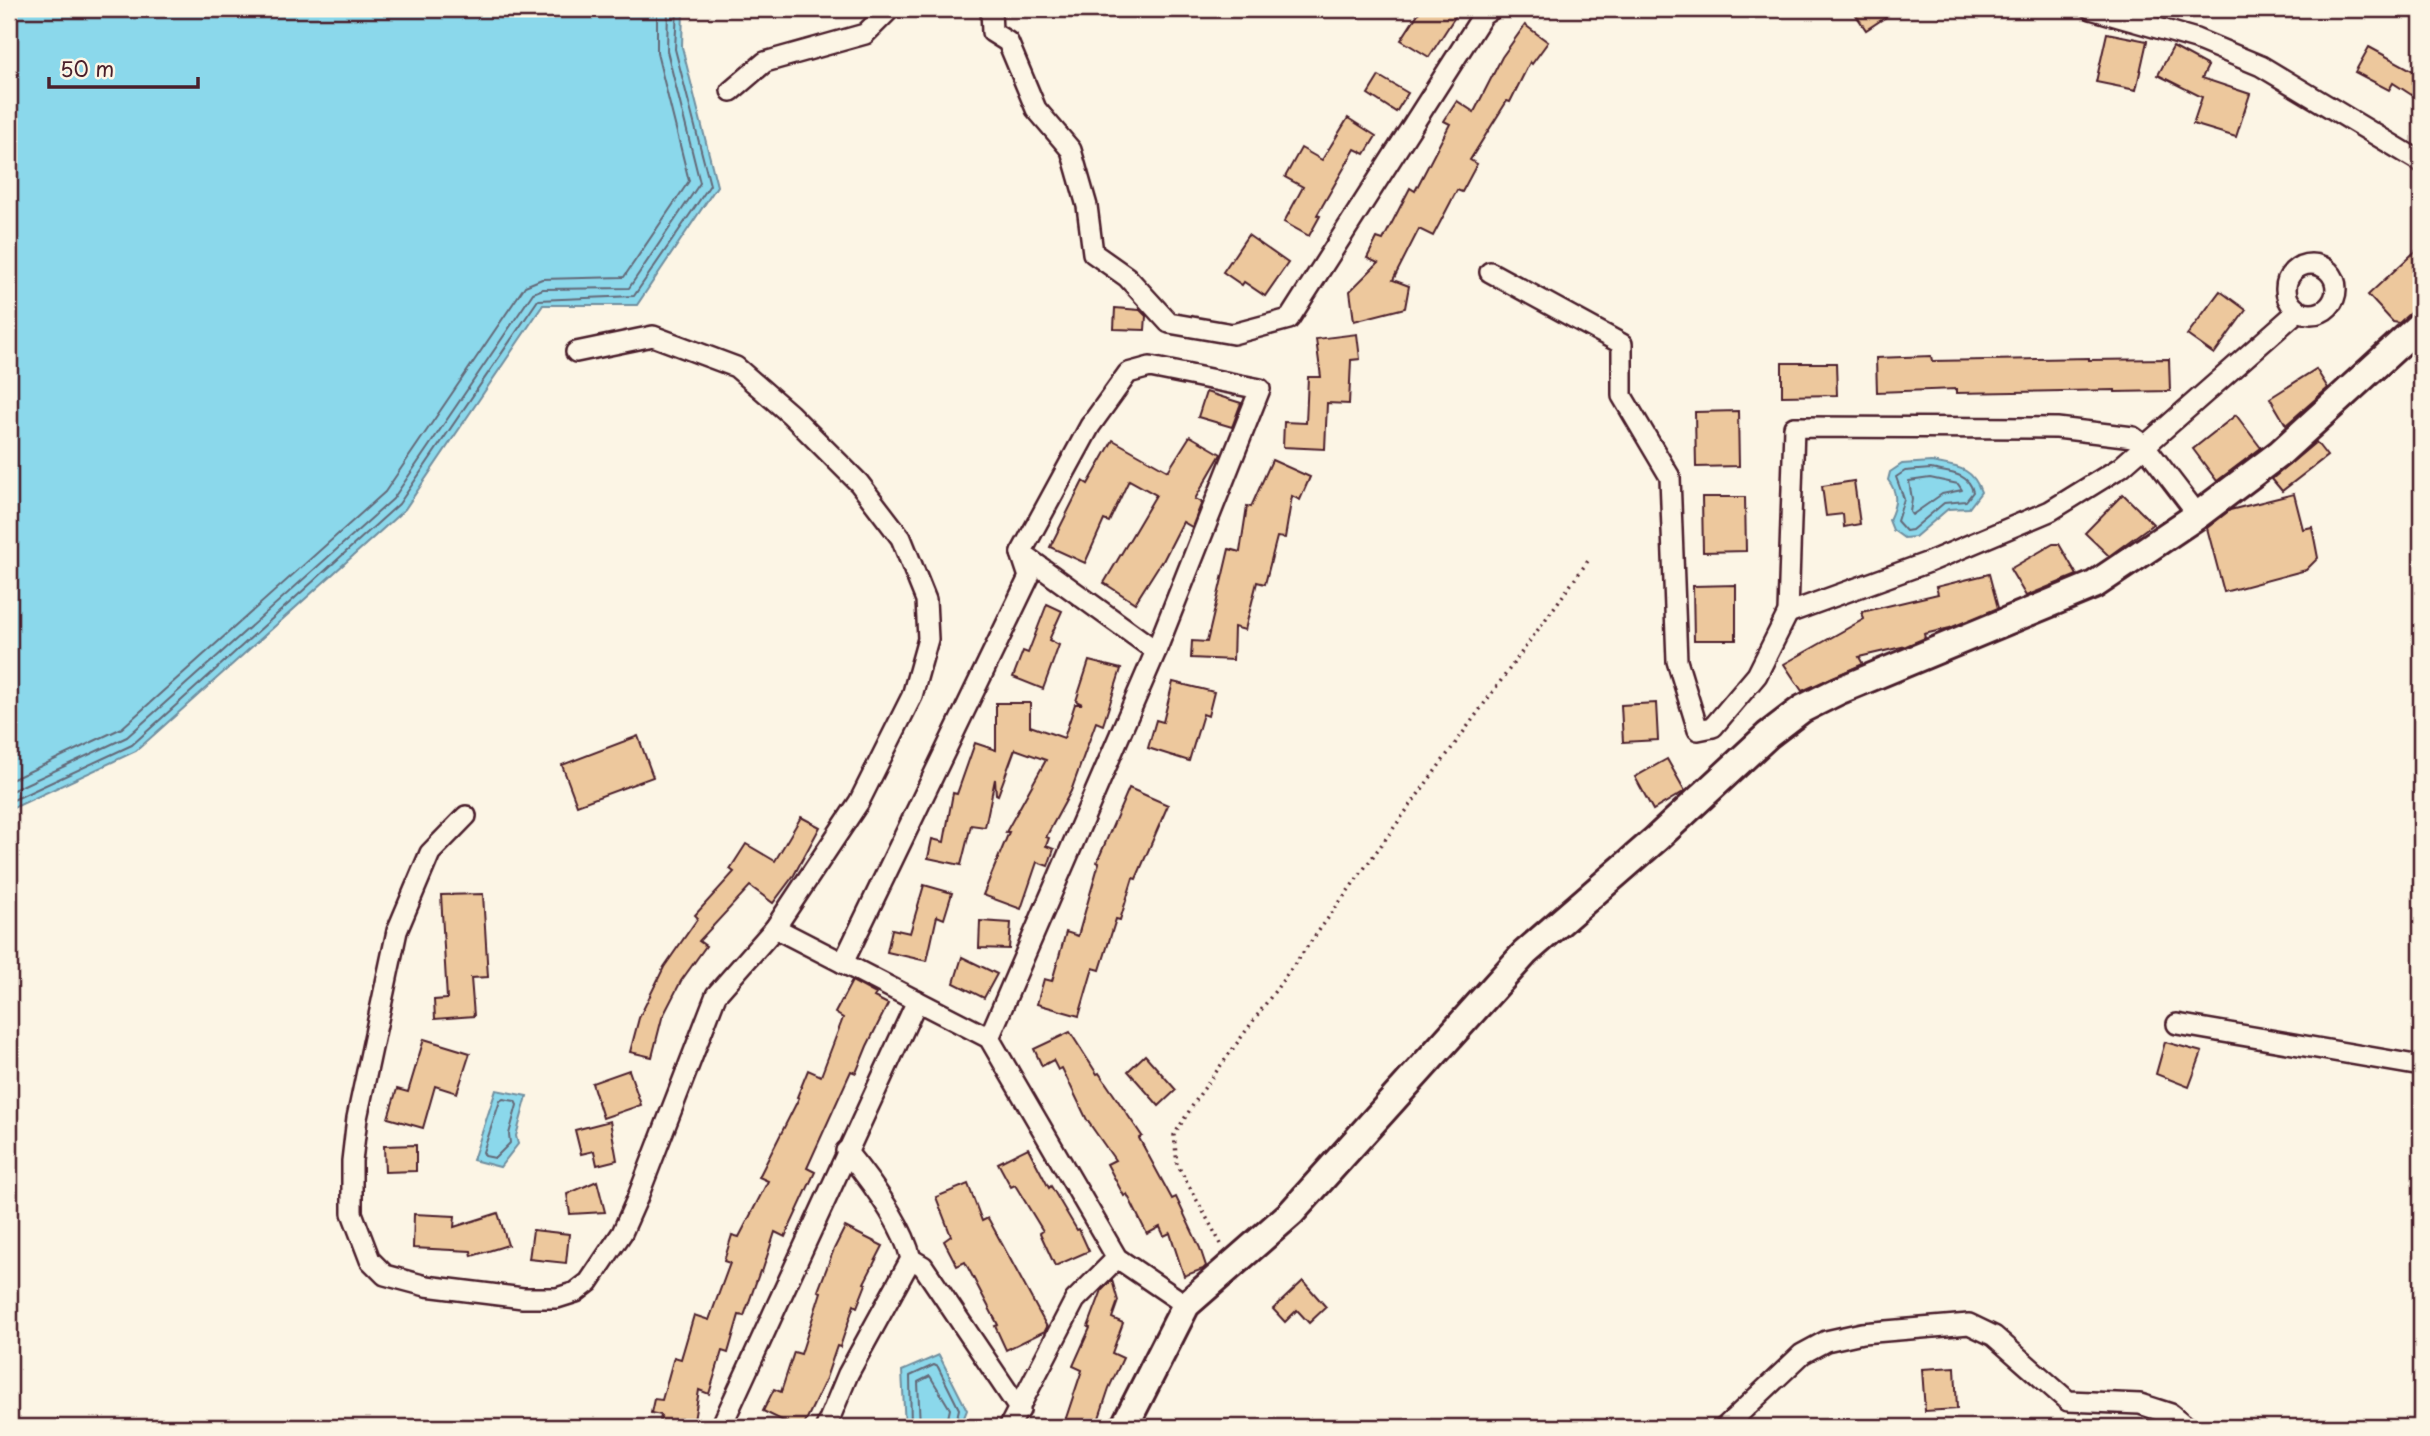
<svg xmlns="http://www.w3.org/2000/svg" width="2430" height="1436" font-family="'Playpen Sans',sans-serif">
	<style>
		.water { fill: #8bd8eb; stroke: #718e9e; stroke-width: 2 }
		.lines { fill: none; stroke-linecap: round; stroke-linejoin: round }
		.shore { stroke: #646978; stroke-width: 2 }
		.building { fill: #edc89d; stroke: #4a1f2b; stroke-width: 2 }
		.street-casing { stroke: #4a1f2b; stroke-width: 24 }
		.secondary-casing { stroke: #4a1f2b; stroke-width: 32 }
		.path { stroke: #4a1f2b; stroke-width: 3.5; stroke-dasharray: 2 5; stroke-linecap: butt }
		.street { stroke: #fcf5e5; stroke-width: 19 }
		.secondary { stroke: #fcf5e5; stroke-width: 26 }
	</style>
	<rect width="100%" height="100%" fill="#fcf5e5"/>
	<filter id="ink" filterUnits="userSpaceOnUse"><feTurbulence type="fractalNoise" baseFrequency=".0143" numOctaves="2"/><feDisplacementMap in="SourceGraphic" scale="14" xChannelSelector="R" yChannelSelector="G"/><feConvolveMatrix kernelMatrix="1 2 1 2 8 2 1 2 1" color-interpolation-filters="sRGB"/></filter>
	<g filter="url(#ink)">
		<g class="water">
			<polygon points="9,9 683,9 682,47 717,186 637,305 543,305 405,509 136,751 9,810"/>
			<path d="M1931,462C1956,467 1972,466 1981,492L1969,508L1948,509L1915,537L1904,538L1893,530L1889,520C1896,505 1899,494 1888,480L1890,472L1902,464Z"/>
			<polygon points="496,1090 527,1096 516,1136 518,1144 500,1167 473,1160"/>
			<polygon points="939,1355 967,1410 961,1425 960,1427 905,1427 902,1371"/>
		</g>
		<g class="lines">
			<g class="shore">
				<path d="M1931,469C1948,473 1969,472 1973,492L1966,501L1944,503L1912,530L1906,531L1897,521L1904,499L1896,477L1905,471Z"/>
				<polygon points="1930,478 1958,484 1962,490 1942,494 1912,515 1910,512 1912,499 1909,481"/>
				<polyline points="9,781 122,728 385,492 525,286 542,279 624,277 689,181 657,53 657,9"/>
				<polyline points="9,792 127,737 393,499 533,293 543,289 629,288 700,183 667,51 668,9"/>
				<polyline points="9,802 132,745 399,504 538,300 634,296 710,185 675,49 677,9"/>
				<polygon points="503,1099 515,1101 517,1105 509,1134 510,1143 495,1158 485,1156 483,1152 500,1101"/>
				<polyline points="911,1427 910,1376 934,1365 938,1367 959,1409 955,1427"/>
				<polyline points="920,1427 918,1382 930,1376 950,1409 946,1427"/>
			</g>
		</g>
		<g class="building">
			<polygon points="1421,9 1460,9 1429,57 1401,40"/>
			<polygon points="1852,9 1898,9 1866,30"/>
			<polygon points="1525,25 1548,42 1532,64 1530,62 1510,102 1507,101 1470,160 1477,164 1462,192 1457,190 1433,236 1419,229 1393,280 1409,286 1405,308 1354,321 1350,291 1378,263 1367,258 1377,238 1383,240 1410,188 1415,191 1450,124 1444,121 1457,101 1474,112 1502,57"/>
			<polygon points="2107,33 2147,41 2136,90 2096,82"/>
			<polygon points="2173,47 2208,66 2202,78 2250,94 2236,137 2193,124 2202,97 2158,75"/>
			<polygon points="2369,47 2421,75 2421,101 2393,83 2389,90 2355,72"/>
			<polygon points="1379,76 1408,93 1396,112 1368,94"/>
			<polygon points="1348,118 1376,136 1365,154 1355,149 1317,215 1320,216 1309,236 1284,222 1303,187 1285,177 1301,148 1322,160"/>
			<polygon points="1248,235 1288,263 1265,296 1244,282 1242,285 1223,272"/>
			<polygon points="2421,246 2421,309 2411,312 2399,323 2393,322 2368,295"/>
			<polygon points="2220,291 2246,310 2214,354 2187,335"/>
			<polygon points="1115,308 1140,310 1146,316 1145,330 1114,329"/>
			<polygon points="1357,334 1360,359 1351,360 1349,404 1327,403 1325,449 1283,447 1284,422 1306,423 1308,377 1321,377 1316,339"/>
			<polygon points="1931,356 1932,361 2089,358 2089,360 2169,359 2170,391 2115,392 2115,390 1956,393 1956,389 1877,392 1876,358"/>
			<polygon points="1782,363 1836,363 1837,395 1782,396"/>
			<polygon points="2316,369 2328,388 2286,425 2270,398"/>
			<polygon points="1206,392 1241,403 1232,427 1198,417"/>
			<polygon points="1738,411 1739,466 1696,467 1695,412"/>
			<polygon points="2236,415 2261,448 2217,481 2193,449"/>
			<polygon points="1190,436 1221,454 1195,499 1202,502 1192,527 1183,522 1162,563 1161,562 1135,603 1104,583 1156,495 1129,480 1109,522 1104,520 1085,563 1050,547 1083,481 1088,484 1113,440 1168,471"/>
			<polygon points="2316,442 2327,456 2282,491 2272,479"/>
			<polygon points="1272,460 1310,477 1300,500 1292,496 1285,538 1277,537 1265,584 1257,582 1245,630 1234,627 1233,660 1191,658 1192,641 1207,642 1229,549 1240,552 1247,506 1251,507"/>
			<polygon points="1854,481 1860,524 1844,527 1843,514 1826,516 1822,486"/>
			<polygon points="2123,494 2153,524 2109,556 2085,533"/>
			<polygon points="2294,494 2303,529 2312,527 2318,558 2306,570 2224,592 2207,528 2230,510"/>
			<polygon points="1702,497 1745,497 1746,551 1703,552"/>
			<polygon points="2053,544 2059,544 2077,575 2026,596 2010,569"/>
			<polygon points="1989,574 1998,608 1950,628 1924,634 1925,638 1906,646 1859,657 1863,664 1802,691 1784,664 1864,619 1862,612 1938,594 1936,587"/>
			<polygon points="1736,585 1736,640 1694,640 1693,586"/>
			<polygon points="1047,604 1062,611 1049,640 1059,645 1043,689 1013,677 1023,651 1028,653"/>
			<polygon points="1089,661 1121,669 1103,725 1096,722 1071,791 1046,837 1049,838 1046,846 1054,849 1048,866 1037,862 1021,909 983,895 1009,832 1006,832 1046,760 1015,749 998,795 996,794 995,779 985,827 971,825 961,865 928,858 932,839 944,842 953,793 957,794 975,743 996,750 996,703 1030,703 1030,726 1064,738 1075,704 1082,704 1076,701"/>
			<polygon points="1173,682 1214,692 1208,716 1203,714 1189,761 1148,748 1156,720 1163,722"/>
			<polygon points="1656,703 1658,740 1623,742 1621,705"/>
			<polygon points="638,736 653,777 577,805 562,765"/>
			<polygon points="1667,759 1685,791 1653,810 1635,777"/>
			<polygon points="1129,788 1168,805 1136,879 1133,878 1120,920 1116,919 1100,970 1093,968 1079,1016 1037,1004 1044,979 1052,981 1066,932 1078,936 1099,863 1097,862"/>
			<polygon points="801,817 820,827 794,875 773,903 750,886 699,941 706,946 681,981 662,1018 652,1057 630,1052 639,1018 664,967 698,918 695,915 734,872 730,869 746,844 775,861"/>
			<polygon points="924,885 952,893 944,919 937,916 927,961 887,952 892,929 910,933"/>
			<polygon points="483,894 488,977 471,978 474,1016 435,1019 434,1000 447,999 441,895"/>
			<polygon points="980,921 1011,923 1009,949 979,948"/>
			<polygon points="962,957 997,974 984,998 954,983"/>
			<polygon points="852,981 876,994 874,997 888,1004 867,1046 856,1073 851,1071 807,1168 815,1172 785,1237 775,1232 762,1272 760,1271 744,1316 739,1315 728,1353 722,1351 709,1394 699,1390 693,1427 659,1427 661,1415 651,1413 654,1399 662,1400 674,1357 681,1359 694,1315 709,1320 730,1263 724,1261 732,1235 739,1237 768,1181 759,1177 799,1098 797,1097 808,1070 821,1076 843,1018 835,1013"/>
			<polygon points="1070,1032 1097,1074 1099,1073 1142,1136 1139,1138 1172,1199 1176,1197 1200,1248 1206,1266 1203,1269 1184,1276 1170,1233 1164,1236 1160,1227 1147,1234 1127,1194 1124,1196 1107,1164 1115,1160 1087,1120 1062,1068 1058,1070 1053,1060 1042,1066 1034,1049"/>
			<polygon points="424,1039 470,1053 457,1093 435,1086 423,1128 388,1118 397,1089 408,1092"/>
			<polygon points="2165,1042 2202,1052 2189,1087 2156,1074"/>
			<polygon points="1145,1055 1176,1090 1159,1106 1128,1071"/>
			<polygon points="629,1070 641,1105 603,1118 592,1083"/>
			<polygon points="610,1121 617,1160 597,1165 594,1151 581,1154 575,1130"/>
			<polygon points="416,1145 416,1171 385,1172 384,1146"/>
			<polygon points="1028,1148 1049,1188 1051,1186 1077,1230 1079,1229 1089,1251 1055,1266 1040,1233 1043,1231 1015,1185 1011,1187 998,1163"/>
			<polygon points="597,1181 605,1212 570,1214 567,1194"/>
			<polygon points="968,1184 982,1221 988,1218 1047,1327 1045,1331 1006,1350 995,1326 998,1325 965,1262 957,1266 944,1241 951,1236 936,1197"/>
			<polygon points="498,1213 508,1245 472,1256 471,1251 413,1248 414,1214 455,1216 454,1227"/>
			<polygon points="845,1227 883,1246 864,1283 866,1284 857,1307 854,1305 840,1347 837,1346 825,1381 803,1427 796,1427 763,1411 774,1389 781,1392 794,1352 801,1354 821,1292 818,1291 834,1249"/>
			<polygon points="533,1230 569,1234 566,1263 529,1259"/>
			<polygon points="1112,1280 1118,1301 1112,1318 1123,1323 1112,1353 1123,1358 1109,1388 1096,1427 1063,1427 1082,1370 1073,1366 1090,1328 1088,1327 1102,1290"/>
			<polygon points="1303,1281 1326,1307 1309,1323 1297,1310 1285,1322 1273,1309"/>
			<polygon points="1955,1367 1957,1409 1925,1411 1922,1369"/>
		</g>
		<g class="lines">
			<g class="street-casing">
				<g id="street">
					<polyline points="991,9 992,32 1008,42 1036,109 1071,150 1087,206 1093,253 1127,277 1169,323 1233,334 1289,319 1483,15 1492,9"/>
					<polyline points="2091,9 2196,39 2261,66 2421,162"/>
					<polyline points="731,91 765,62 865,34 890,9"/>
					<circle cx="2311" cy="289" r="25"/>
					<polyline points="1490,272 1622,344 1622,396 1670,477 1677,661 1698,730 1713,727 1757,675 1788,613 1794,427 2057,428 2133,437 2145,446 2198,515"/>
					<polyline points="1021,553 1156,651"/>
					<polyline points="1788,613 1929,562 2050,511 2121,467 2298,311"/>
					<polyline points="466,816 430,853 397,931 357,1118 352,1161 352,1213 370,1260 385,1275 426,1286 523,1298 557,1298 576,1292 589,1282 622,1233 637,1199 716,995 775,928 859,802 912,696 928,639 926,600 901,538 859,483 790,414 736,367 653,336 576,352"/>
					<polyline points="775,928 989,1038 1117,1258 1186,1305"/>
					<polyline points="843,963 1029,577 1021,553 1090,426 1128,373 1150,367 1260,389 1156,651 989,1038"/>
					<polyline points="2177,1024 2421,1066"/>
					<polyline points="911,1259 923,1266 1020,1410"/>
					<polyline points="721,1427 917,1001"/>
					<path d="M826,1427L848,1374L911,1259C903,1224 869,1179 846,1151"/>
					<polyline points="1009,1427 1075,1300 1117,1258"/>
					<polyline points="1725,1427 1802,1354 1826,1341 1862,1333 1969,1324 1994,1336 2068,1401 2140,1404 2171,1414 2187,1427"/>
				</g>
			</g>
			<g class="secondary-casing">
				<polyline id="secondary" points="1124,1427 1186,1305 1291,1213 1525,953 1656,839 1768,735 1802,709 1838,691 2094,585 2198,515 2280,453 2421,324"/>
			</g>
			<polyline class="path" points="1221,1244 1177,1164 1174,1135 1200,1094 1588,561"/>
			<use href="#street" class="street"/>
			<use href="#secondary" class="secondary"/>
		</g>
	</g>
	<rect width="2430" height="1436" fill="none" stroke="#fcf5e5" stroke-width="35"/>
	<rect x="18" y="18" width="2395" height="1401" fill="none" stroke="#4a1f2b" stroke-width="2.5" filter="url(#ink)"/>
	<path d="M49 77v10h149v-10" fill="none" stroke="#4a1f2b" stroke-width="3.5"/>
	<text x="60" y="77" font-size="21" fill="#4a1f2b" stroke="#fcf5e5" stroke-width="5" paint-order="stroke">50 m</text>
</svg>
